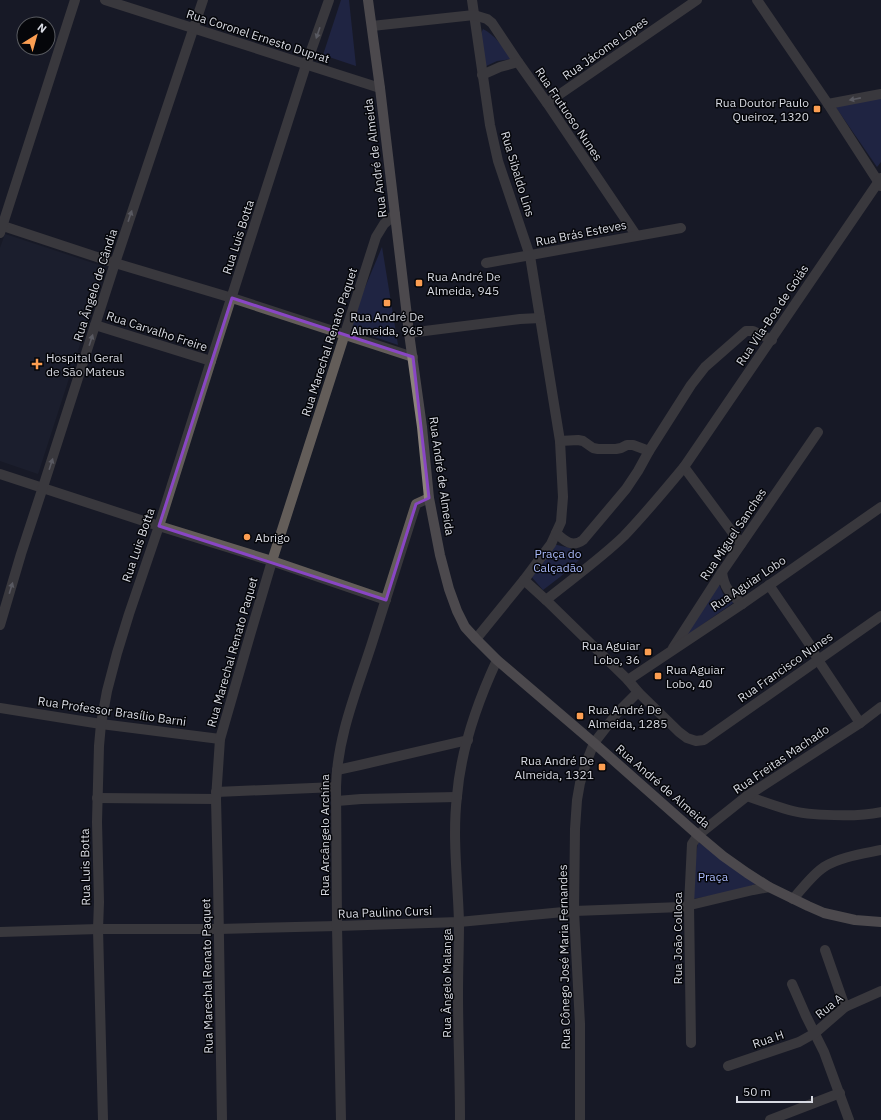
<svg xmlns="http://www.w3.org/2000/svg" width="881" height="1120" font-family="'IBM Plex Sans',sans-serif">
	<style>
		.built { fill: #212536 }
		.green { fill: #293165 }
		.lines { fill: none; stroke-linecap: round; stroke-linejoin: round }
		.minor { stroke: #635d59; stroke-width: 10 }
		.tertiary { stroke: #635d59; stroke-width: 10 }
		.secondary { stroke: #8c837c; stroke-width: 10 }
		.oneway { fill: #a9a8ab }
		.marked { fill: none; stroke: #8946c4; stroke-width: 3; stroke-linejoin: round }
		.poi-dot { fill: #fc9e52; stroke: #05060a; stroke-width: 1.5 }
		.labels { text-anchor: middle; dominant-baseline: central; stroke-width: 3; stroke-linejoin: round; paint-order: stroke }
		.street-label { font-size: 12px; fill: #d8dae2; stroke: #05060a }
		.poi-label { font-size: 12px; fill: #d8dae2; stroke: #05060a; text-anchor: start }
		.park-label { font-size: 12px; fill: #aabafb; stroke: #05060a }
	</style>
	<rect width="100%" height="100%" fill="#171a26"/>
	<polygon class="built" points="5,234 105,267 38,474 0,461 0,248"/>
	<g class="green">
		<polygon points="341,0 349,0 356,66 323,55"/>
		<path d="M483,29C496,36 503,47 512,59L497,61L484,67L480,36Z"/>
		<polygon points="881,98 881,162 877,167 835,106"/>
		<polygon points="382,247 398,345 351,329 361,297"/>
		<polygon points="553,544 570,548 579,560 560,577 543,590 530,575"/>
		<polygon points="718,582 723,594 736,601 683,638"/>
		<polygon points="698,842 719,856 756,884 735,891 693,899 695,862"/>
	</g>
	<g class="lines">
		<g class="minor">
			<polyline points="472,0 490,125 498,161 530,256 560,441 563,497 561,522 551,544 524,580 476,639"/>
			<polyline points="757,0 828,104 881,186"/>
			<polyline points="372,26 474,15 487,19 492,23 518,62 547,103 636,235"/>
			<polyline points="482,75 500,67 518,62"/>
			<polyline points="547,103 697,0"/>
			<polyline points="828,104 881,94"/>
			<polyline points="0,225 115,263 232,298 413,357"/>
			<polyline points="0,233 75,0"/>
			<polyline points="486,263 681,228"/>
			<polyline points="95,325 211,361"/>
			<polyline points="409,333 520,319 540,318"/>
			<polyline points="560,441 578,440 583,441 593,448 598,449 616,449 621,448 627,445 633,445 649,451"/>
			<polyline points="684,467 741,544"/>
			<polyline points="0,474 159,526 272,561 386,600"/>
			<path d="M556,533C565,541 572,548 583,540L626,489L638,471L649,451L691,385L705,367L746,331H753L772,340"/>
			<path d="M722,572C724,588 730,593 742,604"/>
			<polyline points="524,580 546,600 628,680 638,692 679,732 687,738 696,741 704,740 881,616"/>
			<polyline points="769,585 810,645 818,660 860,723"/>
			<path d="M546,600C572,579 600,559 624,536C645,514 665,490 684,467L881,178"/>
			<polyline points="0,625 21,554 43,487 115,263 203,0"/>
			<polyline points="673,648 722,572 818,432"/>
			<polyline points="628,680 742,604 881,507"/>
			<polyline points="0,708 101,724 220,739"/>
			<polyline points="337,770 360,765 468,740"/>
			<polyline points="216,792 336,787"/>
			<path d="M747,796C761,801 775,806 789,810C809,816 860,817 881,812"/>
			<polyline points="97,798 216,799"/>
			<polyline points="337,801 361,799 457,797"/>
			<path d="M793,899C802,889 813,874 824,867C840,857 862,854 881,850"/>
			<polyline points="0,932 98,929 219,929 337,926 459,922 574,911 682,907 753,890 769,887"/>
			<polyline points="825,950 845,1007"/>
			<polyline points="792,984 806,1016 824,1052 849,1120"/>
			<polyline points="691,1043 689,905 692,844 698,835 747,796 860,723 881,707"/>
			<polyline points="728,1066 799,1042 815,1033 845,1007 881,991"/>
			<polyline points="103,1120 98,929 99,902 97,822 99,746 101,724 107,691 117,653 129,614 159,526 211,361 306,65 329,0"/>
			<polyline points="222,1120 218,879 216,799 220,739 250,635 272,561 376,237 384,224 395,214"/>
			<path d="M341,1120L337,926L336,787C337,737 357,690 372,643C387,597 401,550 416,504L429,498"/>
			<path d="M460,1120C460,1078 458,1035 458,993C458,969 459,946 459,923C458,881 452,838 457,796C461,748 477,703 497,660"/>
			<polyline points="580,1120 580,1024 574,911 575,829 577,800 580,783 586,763 594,743 618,712 638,692"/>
			<polyline points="770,1120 840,1093"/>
		</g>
		<polyline class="tertiary" points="105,0 380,88"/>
		<polyline class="secondary" points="368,0 380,88 409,333 422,427 429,498 440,555 449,589 457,611 465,627 476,639 497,660 594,743 698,835 723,856 747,873 769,887 808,906 824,913 855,920 881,922"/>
	</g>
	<defs><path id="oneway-solid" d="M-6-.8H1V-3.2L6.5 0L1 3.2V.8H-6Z"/></defs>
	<g class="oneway">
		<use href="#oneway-solid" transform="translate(318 33) rotate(109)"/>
		<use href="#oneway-solid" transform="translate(855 99) rotate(169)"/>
		<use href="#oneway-solid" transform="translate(130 216) rotate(-71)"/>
		<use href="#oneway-solid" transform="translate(91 340) rotate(-72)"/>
		<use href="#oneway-solid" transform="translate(51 464) rotate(-72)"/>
		<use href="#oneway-solid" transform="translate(11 588) rotate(-73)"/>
	</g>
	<path d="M0 0H881V1120H0ZM232,298L413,357L429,498L416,504L386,600L159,526Z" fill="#171a26" fill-opacity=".55" fill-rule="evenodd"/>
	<path class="marked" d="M232,298L413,357L429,498L416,504L386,600L159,526Z"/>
	<g class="poi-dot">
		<rect x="813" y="105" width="8" height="8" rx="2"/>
		<rect x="415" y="279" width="8" height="8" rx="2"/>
		<rect x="383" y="299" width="8" height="8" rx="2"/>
		<path d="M35 358h4v4h4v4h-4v4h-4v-4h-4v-4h4z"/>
		<circle cx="247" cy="537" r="4"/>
		<rect x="644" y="648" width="8" height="8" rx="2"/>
		<rect x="654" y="672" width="8" height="8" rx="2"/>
		<rect x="576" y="712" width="8" height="8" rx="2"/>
		<rect x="598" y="763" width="8" height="8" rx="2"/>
	</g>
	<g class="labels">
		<g class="street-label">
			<text transform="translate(258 36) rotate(18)">Rua Coronel Ernesto Duprat</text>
			<text transform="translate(605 48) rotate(-35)">Rua Jácome Lopes</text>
			<text transform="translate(569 114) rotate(56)">Rua Frutuoso Nunes</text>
			<text transform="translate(375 158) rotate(-97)">Rua André de Almeida</text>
			<text transform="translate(518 174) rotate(73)">Rua Sibaldo Lins</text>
			<text transform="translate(581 233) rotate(-11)">Rua Brás Esteves</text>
			<text transform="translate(238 237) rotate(-72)">Rua Luis Botta</text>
			<text transform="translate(95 285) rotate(-72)">Rua Ângelo de Cândia</text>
			<text transform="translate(772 315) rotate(-56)">Rua Vila-Boa de Goiás</text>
			<text transform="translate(157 331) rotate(18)">Rua Carvalho Freire</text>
			<text transform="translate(329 342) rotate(-72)">Rua Marechal Renato Paquet</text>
			<text transform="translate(442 476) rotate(82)">Rua André de Almeida</text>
			<text transform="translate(733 534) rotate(-56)">Rua Miguel Sanches</text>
			<text transform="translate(138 545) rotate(-71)">Rua Luis Botta</text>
			<text transform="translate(748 583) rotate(-34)">Rua Aguiar Lobo</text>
			<text transform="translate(232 652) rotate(-74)">Rua Marechal Renato Paquet</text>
			<text transform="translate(785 667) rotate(-35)">Rua Francisco Nunes</text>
			<text transform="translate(112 711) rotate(8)">Rua Professor Brasílio Barni</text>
			<text transform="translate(781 759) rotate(-34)">Rua Freitas Machado</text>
			<text transform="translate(663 786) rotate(41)">Rua André de Almeida</text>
			<text transform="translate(324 835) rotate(-90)">Rua Arcângelo Archina</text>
			<text transform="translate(85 867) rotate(-91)">Rua Luis Botta</text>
			<text transform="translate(385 912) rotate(-2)">Rua Paulino Cursi</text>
			<text transform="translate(677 938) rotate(-90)">Rua João Colloca</text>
			<text transform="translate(564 957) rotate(-91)">Rua Cônego José Maria Fernandes</text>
			<text transform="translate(207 976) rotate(-91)">Rua Marechal Renato Paquet</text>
			<text transform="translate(446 983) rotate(-90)">Rua Ângelo Malanga</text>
			<text transform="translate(829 1006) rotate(-38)">Rua A</text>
			<text transform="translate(768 1039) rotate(-19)">Rua H</text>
		</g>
		<g class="poi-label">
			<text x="809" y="102" text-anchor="end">Rua Doutor Paulo<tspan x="809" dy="14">Queiroz, 1320</tspan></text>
			<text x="427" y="276">Rua André De<tspan x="427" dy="14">Almeida, 945</tspan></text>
			<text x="387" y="316" text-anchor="middle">Rua André De<tspan x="387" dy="14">Almeida, 965</tspan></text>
			<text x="46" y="357">Hospital Geral<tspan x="46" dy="14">de São Mateus</tspan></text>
			<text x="255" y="537">Abrigo</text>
			<text x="640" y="645" text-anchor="end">Rua Aguiar<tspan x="640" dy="14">Lobo, 36</tspan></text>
			<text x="666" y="669">Rua Aguiar<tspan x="666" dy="14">Lobo, 40</tspan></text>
			<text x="588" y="709">Rua André De<tspan x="588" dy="14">Almeida, 1285</tspan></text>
			<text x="594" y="760" text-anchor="end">Rua André De<tspan x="594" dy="14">Almeida, 1321</tspan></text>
		</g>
		<g class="park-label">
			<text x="558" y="553">Praça do<tspan x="558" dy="14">Calçadão</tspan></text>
			<text x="713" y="876">Praça</text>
		</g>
	</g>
	<g transform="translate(36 36) rotate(37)"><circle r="19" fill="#05060a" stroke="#595b60"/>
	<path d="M0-3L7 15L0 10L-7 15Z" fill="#fc9e52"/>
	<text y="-6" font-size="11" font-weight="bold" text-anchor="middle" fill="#d8dae2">N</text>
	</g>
	<path d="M737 1096v6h75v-6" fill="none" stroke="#d8dae2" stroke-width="2"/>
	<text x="743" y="1096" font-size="12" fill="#d8dae2" stroke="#05060a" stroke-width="3" paint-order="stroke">50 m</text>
</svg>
